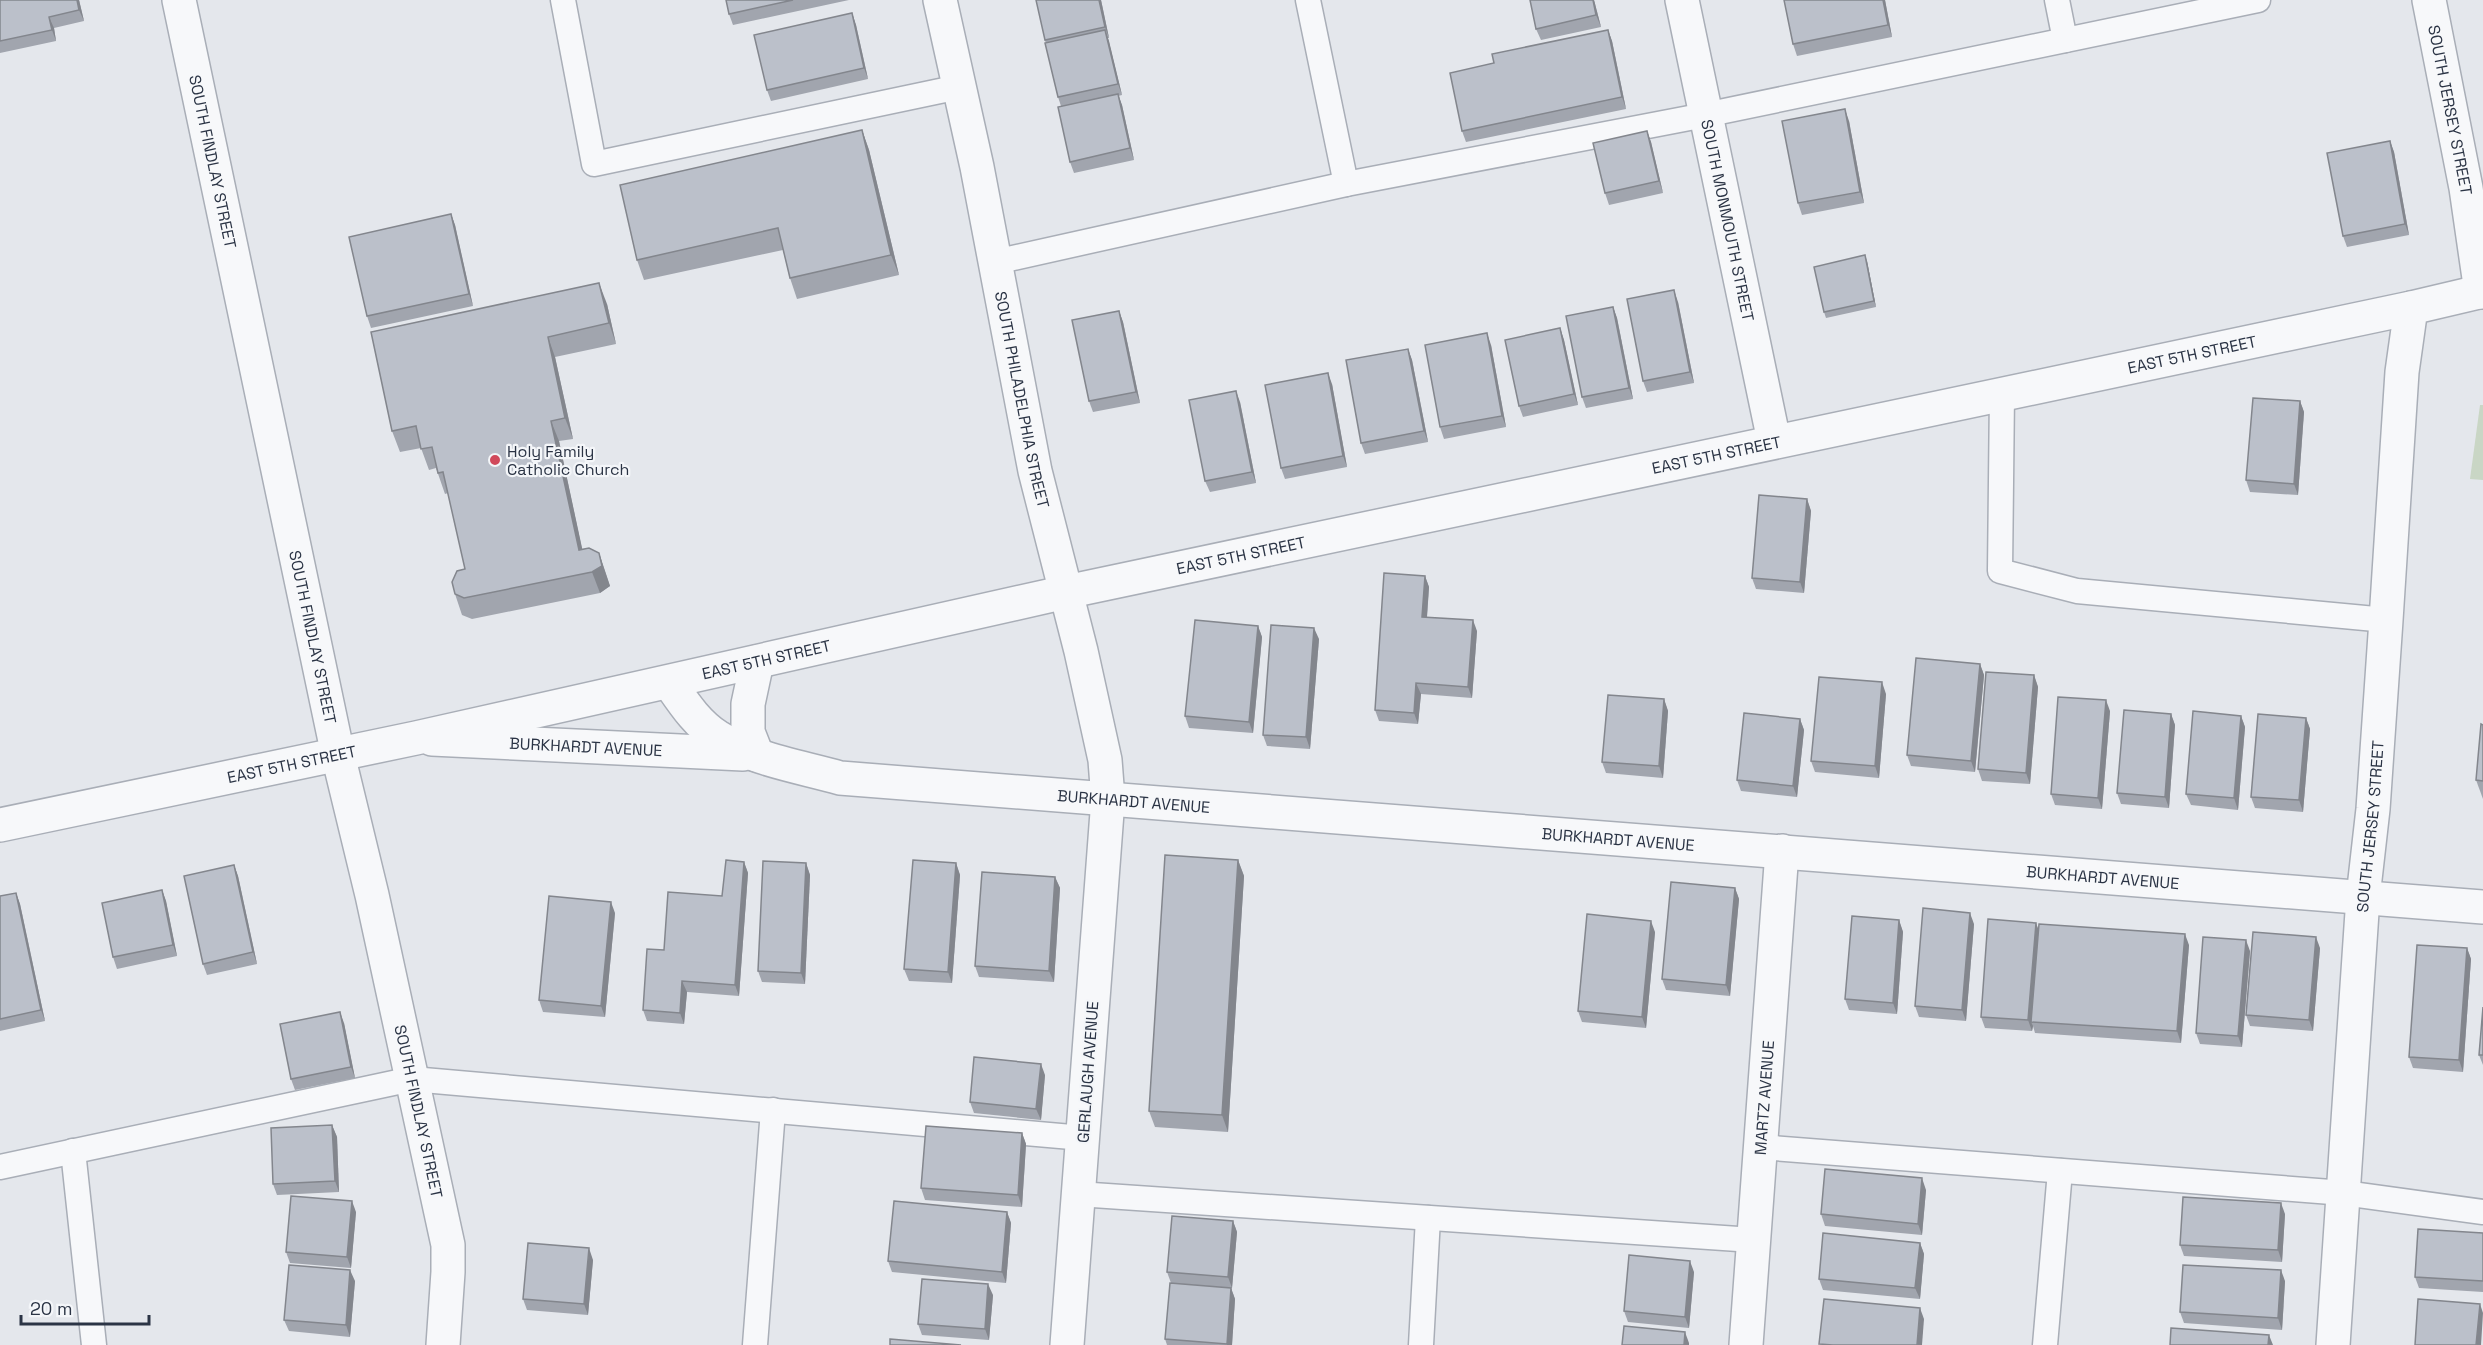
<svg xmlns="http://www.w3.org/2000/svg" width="2483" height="1345" font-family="'Space Grotesk',sans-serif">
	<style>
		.green { fill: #c9d6c5 }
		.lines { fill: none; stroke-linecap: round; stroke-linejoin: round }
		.service-casing { stroke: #a9aeb7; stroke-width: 27 }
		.minor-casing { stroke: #a9aeb7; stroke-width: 36 }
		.tertiary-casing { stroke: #a9aeb7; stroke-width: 36 }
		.service { stroke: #f7f8fa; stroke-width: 24 }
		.minor { stroke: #f7f8fa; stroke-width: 33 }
		.tertiary { stroke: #f7f8fa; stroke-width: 33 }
		.wall { fill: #a1a5ae }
		.shaded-wall { fill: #83868d }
		.building { fill: #bbc0ca; stroke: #83868d; stroke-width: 1.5 }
		.poi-dot { fill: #d1495b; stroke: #f4f6f9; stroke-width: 2 }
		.labels { text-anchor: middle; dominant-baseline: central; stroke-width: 4.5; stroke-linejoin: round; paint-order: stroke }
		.street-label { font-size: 16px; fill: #2b3445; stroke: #f4f6f9 }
		.poi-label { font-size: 16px; fill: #2b3445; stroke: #f4f6f9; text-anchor: start }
	</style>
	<rect width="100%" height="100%" fill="#e4e7ec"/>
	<polygon class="green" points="2480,405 2483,405 2483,480 2470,479"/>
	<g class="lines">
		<g class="service-casing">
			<g id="service">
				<polyline points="563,0 594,164 959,87"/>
				<polyline points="1308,0 1346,184"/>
				<polyline points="2057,0 2065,40"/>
				<polyline points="995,262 1346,184 1705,115 2258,0"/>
				<polyline points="2002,393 2000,571 2077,591 2386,620"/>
				<polyline points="1760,1147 2344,1193 2483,1212"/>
				<polyline points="73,1151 94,1345"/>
				<polyline points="0,1167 412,1079 1083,1138"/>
				<polyline points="1078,1194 1753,1240"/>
				<polyline points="755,1345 773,1110"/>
				<polyline points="1421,1345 1428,1218"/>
				<polyline points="2045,1345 2060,1171"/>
			</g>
		</g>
		<g class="minor-casing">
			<g id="minor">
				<path id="s1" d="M940,0L977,167L1035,471L1081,651L1105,760L1108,799L1067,1345"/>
				<path id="s2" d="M1682,0L1774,441"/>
				<path id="s3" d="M2429,0L2466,188L2481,292"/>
				<path id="s4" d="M669,682C683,702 697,724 718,737C751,759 802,767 840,778L2483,907"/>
				<path id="s5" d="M432,739L743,754"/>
				<polyline points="757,755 748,732 748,704 757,662"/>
				<path id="s6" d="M1746,1345L1782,851"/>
				<path id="s7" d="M2333,1345L2363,897L2373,809L2386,620L2402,372L2411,308L2483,291"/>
			</g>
		</g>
		<g class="tertiary-casing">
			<g id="tertiary">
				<path id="s8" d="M179,0L338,755L372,895L448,1245V1272L443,1345"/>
				<path id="s9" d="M0,825L416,738L1066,592L2411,308"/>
			</g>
		</g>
		<use href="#service" class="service"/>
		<use href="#minor" class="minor"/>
		<use href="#tertiary" class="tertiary"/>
	</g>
	<g class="wall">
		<polygon points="0,0 79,0 84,21 54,28 56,41 0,53"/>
		<polygon points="726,0 849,0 733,25 729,14"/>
		<polygon points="1101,0 1109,38 1108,38 1122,95 1118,96 1122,105 1134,160 1074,173 1070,162 1061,106 1058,97 1045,40"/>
		<polygon points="1594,0 1601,27 1541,40 1536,29"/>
		<polygon points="1784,0 1885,0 1892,37 1797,56 1793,44"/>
		<polygon points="852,13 856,25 868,79 771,101 767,90"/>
		<polygon points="1608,30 1612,41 1626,109 1466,142 1462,131"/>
		<polygon points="1849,121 1864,203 1802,215 1798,203"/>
		<polygon points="862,130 869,150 899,275 797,299 790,278 783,250 644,280 637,260"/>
		<polygon points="1647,131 1651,142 1663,193 1609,205 1605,193"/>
		<polygon points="2390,141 2394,152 2409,235 2347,247 2343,236"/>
		<polygon points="451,214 455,225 473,306 371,328 367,316"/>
		<polygon points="1867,261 1876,307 1826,318 1824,312"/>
		<polygon points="1678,302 1694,383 1647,392 1643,381"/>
		<polygon points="607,304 616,344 555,357 573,439 559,441 582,549 599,553 610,586 600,593 472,619 462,615 455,594 465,569 448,493 445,494 436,468 429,470 421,448 400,452 392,431 371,332"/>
		<polygon points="1613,307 1617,318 1633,399 1586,408 1582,397"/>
		<polygon points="1119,311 1123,322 1140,403 1093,412 1089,401"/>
		<polygon points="1560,328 1564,340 1578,405 1523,417 1519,406"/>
		<polygon points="1491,345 1506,427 1444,439 1440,427"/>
		<polygon points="1408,349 1412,360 1428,442 1365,454 1361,443"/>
		<polygon points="1332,384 1347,467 1285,479 1281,468"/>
		<polygon points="2300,401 2304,412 2298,495 2250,492 2246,480"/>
		<polygon points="1240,402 1256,483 1210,492 1205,481"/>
		<polygon points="1807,499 1811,511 1804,593 1756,589 1752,578"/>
		<polygon points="1425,576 1429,587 1427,618 1477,631 1472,698 1421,694 1418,724 1379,721 1375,710"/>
		<polygon points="1258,626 1262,637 1253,733 1189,728 1185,716"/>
		<polygon points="1319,639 1310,749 1267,746 1263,735"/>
		<polygon points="1980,664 1984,675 1975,772 1911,766 1907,755"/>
		<polygon points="2034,675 2038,687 2030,784 1982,781 1978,769"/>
		<polygon points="1886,694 1879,778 1815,772 1811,761"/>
		<polygon points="1664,699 1668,711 1663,778 1606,773 1602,762"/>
		<polygon points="2110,711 2102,809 2055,805 2051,794"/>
		<polygon points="2171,714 2175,725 2169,808 2121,804 2117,793"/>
		<polygon points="2241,716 2245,727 2238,810 2191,805 2186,794"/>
		<polygon points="2306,718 2310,729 2303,812 2255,808 2251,797"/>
		<polygon points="1800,719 1804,730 1797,797 1741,791 1737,780"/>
		<polygon points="2483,725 2483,799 2476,780"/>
		<polygon points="1238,860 1244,876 1228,1132 1155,1127 1149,1111"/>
		<polygon points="744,862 748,873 739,996 687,992 684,1024 647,1021 643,1010 722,896"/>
		<polygon points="806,863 810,875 805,984 762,982 758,971"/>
		<polygon points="956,863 960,875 952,983 909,981 904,969"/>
		<polygon points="234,865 238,876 257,964 207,975 203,964"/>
		<polygon points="1055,877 1060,888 1054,982 979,977 975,966"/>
		<polygon points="1735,888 1739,899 1730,996 1666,990 1662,979"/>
		<polygon points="162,890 166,901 177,956 117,969 113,957"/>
		<polygon points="16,893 20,904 45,1021 0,1031 0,896"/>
		<polygon points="615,913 605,1017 543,1012 539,1000"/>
		<polygon points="1899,920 1903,932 1897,1014 1849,1010 1845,999"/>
		<polygon points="2036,923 2038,929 2189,945 2181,1043 2035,1033 2033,1026 2032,1031 1985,1028 1981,1017"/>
		<polygon points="1974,924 1966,1021 1919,1017 1915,1006"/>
		<polygon points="1655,932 1646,1028 1582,1022 1578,1011"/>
		<polygon points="2320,948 2313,1031 2250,1026 2246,1015"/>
		<polygon points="2467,948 2471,959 2463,1072 2413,1068 2409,1057"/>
		<polygon points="2250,951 2242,1047 2200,1044 2196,1033"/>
		<polygon points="2483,1007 2483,1065 2479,1055"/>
		<polygon points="344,1023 355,1078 295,1090 291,1079"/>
		<polygon points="1045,1075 1041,1120 974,1113 970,1102"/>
		<polygon points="332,1125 337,1137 339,1192 277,1195 273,1184"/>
		<polygon points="1022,1133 1026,1144 1022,1207 925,1200 921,1188"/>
		<polygon points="1926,1190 1922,1235 1825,1226 1821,1214"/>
		<polygon points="356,1212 351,1268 290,1263 286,1252"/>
		<polygon points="1007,1212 1011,1223 1006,1283 892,1272 888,1261"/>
		<polygon points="2285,1214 2282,1262 2184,1256 2180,1245"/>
		<polygon points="1233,1221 1237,1232 1232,1288 1171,1283 1167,1272"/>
		<polygon points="2483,1233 2483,1292 2419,1288 2415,1277"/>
		<polygon points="1920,1243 1924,1254 1920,1299 1823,1290 1819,1279"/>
		<polygon points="593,1260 588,1315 527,1310 523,1299"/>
		<polygon points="1694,1272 1689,1328 1628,1322 1624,1311"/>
		<polygon points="355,1281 350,1337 289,1331 284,1320"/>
		<polygon points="2285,1281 2282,1330 2184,1323 2180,1312"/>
		<polygon points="1231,1288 1235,1299 1232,1345 1167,1345 1165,1339"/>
		<polygon points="993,1295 989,1340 922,1335 918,1324"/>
	</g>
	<g class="shaded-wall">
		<polygon points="77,0 79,0 84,21 79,10"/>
		<polygon points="1099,0 1101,0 1109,38 1105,27"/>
		<polygon points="1593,0 1594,0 1601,27 1596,15"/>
		<polygon points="1883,0 1885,0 1892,37 1888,25"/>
		<polygon points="852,13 856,25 868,79 864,68"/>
		<polygon points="49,17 54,28 56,41 52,30"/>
		<polygon points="1105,30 1109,41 1122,95 1118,84"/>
		<polygon points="1608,30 1612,41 1626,109 1622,97"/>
		<polygon points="1118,94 1122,105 1134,160 1130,148"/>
		<polygon points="1845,109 1849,121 1864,203 1860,192"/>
		<polygon points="862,130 869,150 899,275 891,255"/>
		<polygon points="1647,131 1651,142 1663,193 1659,181"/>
		<polygon points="2390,141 2394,152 2409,235 2405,224"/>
		<polygon points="451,214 455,225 473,306 469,294"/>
		<polygon points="1865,255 1867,261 1876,307 1874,301"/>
		<polygon points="599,283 607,304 616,344 609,323"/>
		<polygon points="1674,290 1678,302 1694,383 1690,372"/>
		<polygon points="1613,307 1617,318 1633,399 1629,388"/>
		<polygon points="1119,311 1123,322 1140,403 1136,392"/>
		<polygon points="1560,328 1564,340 1578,405 1574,394"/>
		<polygon points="1487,333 1491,345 1506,427 1502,416"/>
		<polygon points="548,337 555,357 573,439 565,418"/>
		<polygon points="1408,349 1412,360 1428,442 1424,431"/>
		<polygon points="1328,373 1332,384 1347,467 1343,456"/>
		<polygon points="1236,391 1240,402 1256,483 1252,472"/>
		<polygon points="2300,401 2304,412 2298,495 2294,484"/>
		<polygon points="551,421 559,441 587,571 579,550"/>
		<polygon points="1807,499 1811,511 1804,593 1800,582"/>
		<polygon points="599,553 610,586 600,593 592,572"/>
		<polygon points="1425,576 1429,587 1426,629 1422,617"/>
		<polygon points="1473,620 1477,631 1472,698 1468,687"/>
		<polygon points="1258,626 1262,637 1253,733 1249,722"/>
		<polygon points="1314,628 1319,639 1310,749 1306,737"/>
		<polygon points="1980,664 1984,675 1975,772 1971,761"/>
		<polygon points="2034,675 2038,687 2030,784 2026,773"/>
		<polygon points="1882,682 1886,694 1879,778 1875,766"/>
		<polygon points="1416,683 1421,694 1418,724 1414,713"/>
		<polygon points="1664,699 1668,711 1663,778 1659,766"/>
		<polygon points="2106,700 2110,711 2102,809 2098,798"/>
		<polygon points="2171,714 2175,725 2169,808 2165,797"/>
		<polygon points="2241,716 2245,727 2238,810 2234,798"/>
		<polygon points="2306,718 2310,729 2303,812 2299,800"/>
		<polygon points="1800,719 1804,730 1797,797 1793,786"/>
		<polygon points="1238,860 1244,876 1228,1132 1222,1115"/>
		<polygon points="744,862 748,873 739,996 735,985"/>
		<polygon points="806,863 810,875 805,984 801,973"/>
		<polygon points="956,863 960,875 952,983 948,972"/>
		<polygon points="234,865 238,876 257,964 253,952"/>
		<polygon points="1055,877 1060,888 1054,982 1049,971"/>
		<polygon points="1735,888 1739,899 1730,996 1726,985"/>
		<polygon points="162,890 166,901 177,956 173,945"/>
		<polygon points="16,893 20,904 45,1021 41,1010"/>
		<polygon points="611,902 615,913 605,1017 601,1006"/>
		<polygon points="1970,913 1974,924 1966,1021 1962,1010"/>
		<polygon points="1899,920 1903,932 1897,1014 1893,1003"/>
		<polygon points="1651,921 1655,932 1646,1028 1642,1017"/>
		<polygon points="2036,923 2040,934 2031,1022 2033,1026 2032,1031 2028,1020"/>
		<polygon points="2185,934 2189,945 2181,1043 2177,1031"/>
		<polygon points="2316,937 2320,948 2313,1031 2309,1020"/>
		<polygon points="2246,940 2250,951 2242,1047 2238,1036"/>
		<polygon points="2467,948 2471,959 2463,1072 2459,1060"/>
		<polygon points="682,981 687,992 684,1024 680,1013"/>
		<polygon points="340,1012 344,1023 355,1078 351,1067"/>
		<polygon points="1041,1064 1045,1075 1041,1120 1036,1109"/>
		<polygon points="332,1125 337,1137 339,1192 335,1181"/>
		<polygon points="1022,1133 1026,1144 1022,1207 1018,1195"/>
		<polygon points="1922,1178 1926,1190 1922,1235 1918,1224"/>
		<polygon points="352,1201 356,1212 351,1268 347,1257"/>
		<polygon points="2281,1203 2285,1214 2282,1262 2278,1250"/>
		<polygon points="1007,1212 1011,1223 1006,1283 1002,1272"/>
		<polygon points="1233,1221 1237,1232 1232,1288 1228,1277"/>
		<polygon points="1920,1243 1924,1254 1920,1299 1915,1288"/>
		<polygon points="589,1248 593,1260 588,1315 584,1304"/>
		<polygon points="1690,1261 1694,1272 1689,1328 1685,1317"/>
		<polygon points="350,1270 355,1281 350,1337 346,1325"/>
		<polygon points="2281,1270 2285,1281 2282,1330 2278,1318"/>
		<polygon points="988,1284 993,1295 989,1340 985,1329"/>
		<polygon points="1231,1288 1235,1299 1232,1345 1227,1345"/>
		<polygon points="2480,1304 2483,1313 2481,1345 2476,1345"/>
		<polygon points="1920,1308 1924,1319 1922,1345 1917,1345"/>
		<polygon points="1685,1332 1689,1343 1689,1345 1684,1345"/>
		<polygon points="2269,1335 2273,1345 2268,1345"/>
	</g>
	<g class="building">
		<polygon points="0,0 77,0 79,10 49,17 52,30 0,41"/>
		<polygon points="726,0 793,0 729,14"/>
		<polygon points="1036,0 1099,0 1105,27 1045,40"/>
		<polygon points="1530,0 1593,0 1596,15 1536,29"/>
		<polygon points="1784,0 1883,0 1888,25 1793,44"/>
		<polygon points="852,13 864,68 767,90 754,35"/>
		<polygon points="1105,30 1118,84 1058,97 1045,43"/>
		<polygon points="1608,30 1622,97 1462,131 1450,73 1494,63 1492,54"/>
		<polygon points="1118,94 1130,148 1070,162 1058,107"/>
		<polygon points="1845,109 1860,192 1798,203 1782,121"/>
		<polygon points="862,130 891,255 790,278 778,228 637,260 620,185"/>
		<polygon points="1647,131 1659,181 1605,193 1593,143"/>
		<polygon points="2390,141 2405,224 2343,236 2327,153"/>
		<polygon points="451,214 469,294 367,316 349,237"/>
		<polygon points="1865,255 1874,301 1824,312 1814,267"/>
		<polygon points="599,283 609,323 548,337 565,418 551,421 579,550 589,548 599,553 602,566 592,572 464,598 455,594 452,582 457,571 465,569 443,472 438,473 432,447 421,449 416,426 392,431 371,332"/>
		<polygon points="1674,290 1690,372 1643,381 1627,299"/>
		<polygon points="1613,307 1629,388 1582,397 1566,316"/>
		<polygon points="1119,311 1136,392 1089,401 1072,320"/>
		<polygon points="1560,328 1574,394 1519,406 1505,340"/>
		<polygon points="1487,333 1502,416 1440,427 1425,345"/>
		<polygon points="1408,349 1424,431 1361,443 1346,360"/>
		<polygon points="1328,373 1343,456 1281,468 1265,385"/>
		<polygon points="1236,391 1252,472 1205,481 1189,400"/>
		<polygon points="2253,398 2300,401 2294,484 2246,480"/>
		<polygon points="1759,495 1807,499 1800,582 1752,578"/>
		<polygon points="1384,573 1425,576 1422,617 1473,620 1468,687 1416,683 1414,713 1375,710"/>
		<polygon points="1195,620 1258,626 1249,722 1185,716"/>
		<polygon points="1271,625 1314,628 1306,737 1263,735"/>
		<polygon points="1916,658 1980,664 1971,761 1907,755"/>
		<polygon points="1986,672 2034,675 2026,773 1978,769"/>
		<polygon points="1819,677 1882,682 1875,766 1811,761"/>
		<polygon points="1608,695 1664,699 1659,766 1602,762"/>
		<polygon points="2058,697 2106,700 2098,798 2051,794"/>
		<polygon points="2124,710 2171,714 2165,797 2117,793"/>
		<polygon points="2193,711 2241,716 2234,798 2186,794"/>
		<polygon points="1744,713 1800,719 1793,786 1737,780"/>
		<polygon points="2258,714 2306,718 2299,800 2251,797"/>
		<polygon points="2481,724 2483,725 2483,781 2476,780"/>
		<polygon points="1165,855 1238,860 1222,1115 1149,1111"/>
		<polygon points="726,860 744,862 735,985 682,981 680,1013 643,1010 647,949 664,950 668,892 722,896"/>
		<polygon points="913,860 956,863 948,972 904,969"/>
		<polygon points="763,861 806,863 801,973 758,971"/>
		<polygon points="234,865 253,952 203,964 184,876"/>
		<polygon points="982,872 1055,877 1049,971 975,966"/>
		<polygon points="1671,882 1735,888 1726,985 1662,979"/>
		<polygon points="162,890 173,945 113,957 102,903"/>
		<polygon points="16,893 41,1010 0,1019 0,896"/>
		<polygon points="549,896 611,902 601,1006 539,1000"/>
		<polygon points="1923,908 1970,913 1962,1010 1915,1006"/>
		<polygon points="1587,914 1651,921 1642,1017 1578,1011"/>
		<polygon points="1852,916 1899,920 1893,1003 1845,999"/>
		<polygon points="1988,919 2036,923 2028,1020 1981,1017"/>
		<polygon points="2039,924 2185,934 2177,1031 2031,1022"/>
		<polygon points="2253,932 2316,937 2309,1020 2246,1015"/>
		<polygon points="2203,937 2246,940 2238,1036 2196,1033"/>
		<polygon points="2417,945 2467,948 2459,1060 2409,1057"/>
		<polygon points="2483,1007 2483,1055 2479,1055"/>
		<polygon points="340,1012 351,1067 291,1079 280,1024"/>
		<polygon points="974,1057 1041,1064 1036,1109 970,1102"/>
		<polygon points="332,1125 335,1181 273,1184 271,1128"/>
		<polygon points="926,1126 1022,1133 1018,1195 921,1188"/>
		<polygon points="1825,1169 1922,1178 1918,1224 1821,1214"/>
		<polygon points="291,1196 352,1201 347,1257 286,1252"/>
		<polygon points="2183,1197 2281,1203 2278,1250 2180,1245"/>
		<polygon points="894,1201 1007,1212 1002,1272 888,1261"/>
		<polygon points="1172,1216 1233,1221 1228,1277 1167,1272"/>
		<polygon points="2418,1229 2483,1233 2483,1281 2415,1277"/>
		<polygon points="1823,1233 1920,1243 1915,1288 1819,1279"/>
		<polygon points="528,1243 589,1248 584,1304 523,1299"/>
		<polygon points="1629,1255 1690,1261 1685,1317 1624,1311"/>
		<polygon points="289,1265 350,1270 346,1325 284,1320"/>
		<polygon points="2183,1265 2281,1270 2278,1318 2180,1312"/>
		<polygon points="922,1279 988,1284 985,1329 918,1324"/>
		<polygon points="1170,1283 1231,1288 1227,1344 1165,1339"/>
		<polygon points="1824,1299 1920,1308 1917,1345 1833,1345 1819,1344"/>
		<polygon points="2418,1299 2480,1304 2476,1345 2415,1345"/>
		<polygon points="1624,1326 1685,1332 1684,1345 1622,1345"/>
		<polygon points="2171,1328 2269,1335 2268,1345 2170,1345"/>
		<polygon points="890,1339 961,1345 890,1345"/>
	</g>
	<circle class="poi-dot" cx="495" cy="460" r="6"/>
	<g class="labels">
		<g class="street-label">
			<text stroke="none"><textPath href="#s3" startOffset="112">SOUTH JERSEY STREET</textPath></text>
			<text stroke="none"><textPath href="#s8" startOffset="165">SOUTH FINDLAY STREET</textPath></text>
			<text stroke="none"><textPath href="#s2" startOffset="225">SOUTH MONMOUTH STREET</textPath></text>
			<text stroke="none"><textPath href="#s9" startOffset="2242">EAST 5TH STREET</textPath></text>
			<text stroke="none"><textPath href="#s1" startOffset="408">SOUTH PHILADELPHIA STREET</textPath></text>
			<text stroke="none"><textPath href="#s9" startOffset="1756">EAST 5TH STREET</textPath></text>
			<text stroke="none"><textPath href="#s9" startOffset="1270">EAST 5TH STREET</textPath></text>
			<text stroke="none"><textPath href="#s8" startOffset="651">SOUTH FINDLAY STREET</textPath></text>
			<text stroke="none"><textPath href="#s9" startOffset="784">EAST 5TH STREET</textPath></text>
			<text stroke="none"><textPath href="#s5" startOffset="154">BURKHARDT AVENUE</textPath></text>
			<text stroke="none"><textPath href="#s9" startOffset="298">EAST 5TH STREET</textPath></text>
			<text stroke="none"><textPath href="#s4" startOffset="498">BURKHARDT AVENUE</textPath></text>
			<text stroke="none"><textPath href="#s7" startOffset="520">SOUTH JERSEY STREET</textPath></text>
			<text stroke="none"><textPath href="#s4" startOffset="984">BURKHARDT AVENUE</textPath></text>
			<text stroke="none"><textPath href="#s4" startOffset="1470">BURKHARDT AVENUE</textPath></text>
			<text transform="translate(1088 1072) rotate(-86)">GERLAUGH AVENUE</text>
			<text stroke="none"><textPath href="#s6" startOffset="248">MARTZ AVENUE</textPath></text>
			<text stroke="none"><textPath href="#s8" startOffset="1137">SOUTH FINDLAY STREET</textPath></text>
		</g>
		<g class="poi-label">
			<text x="507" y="451">Holy Family<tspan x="507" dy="18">Catholic Church</tspan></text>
		</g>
	</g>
	<path d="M21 1315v9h128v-9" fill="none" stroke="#2b3445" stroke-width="3"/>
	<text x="30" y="1315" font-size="18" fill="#2b3445" stroke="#f4f6f9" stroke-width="4.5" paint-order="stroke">20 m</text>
</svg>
